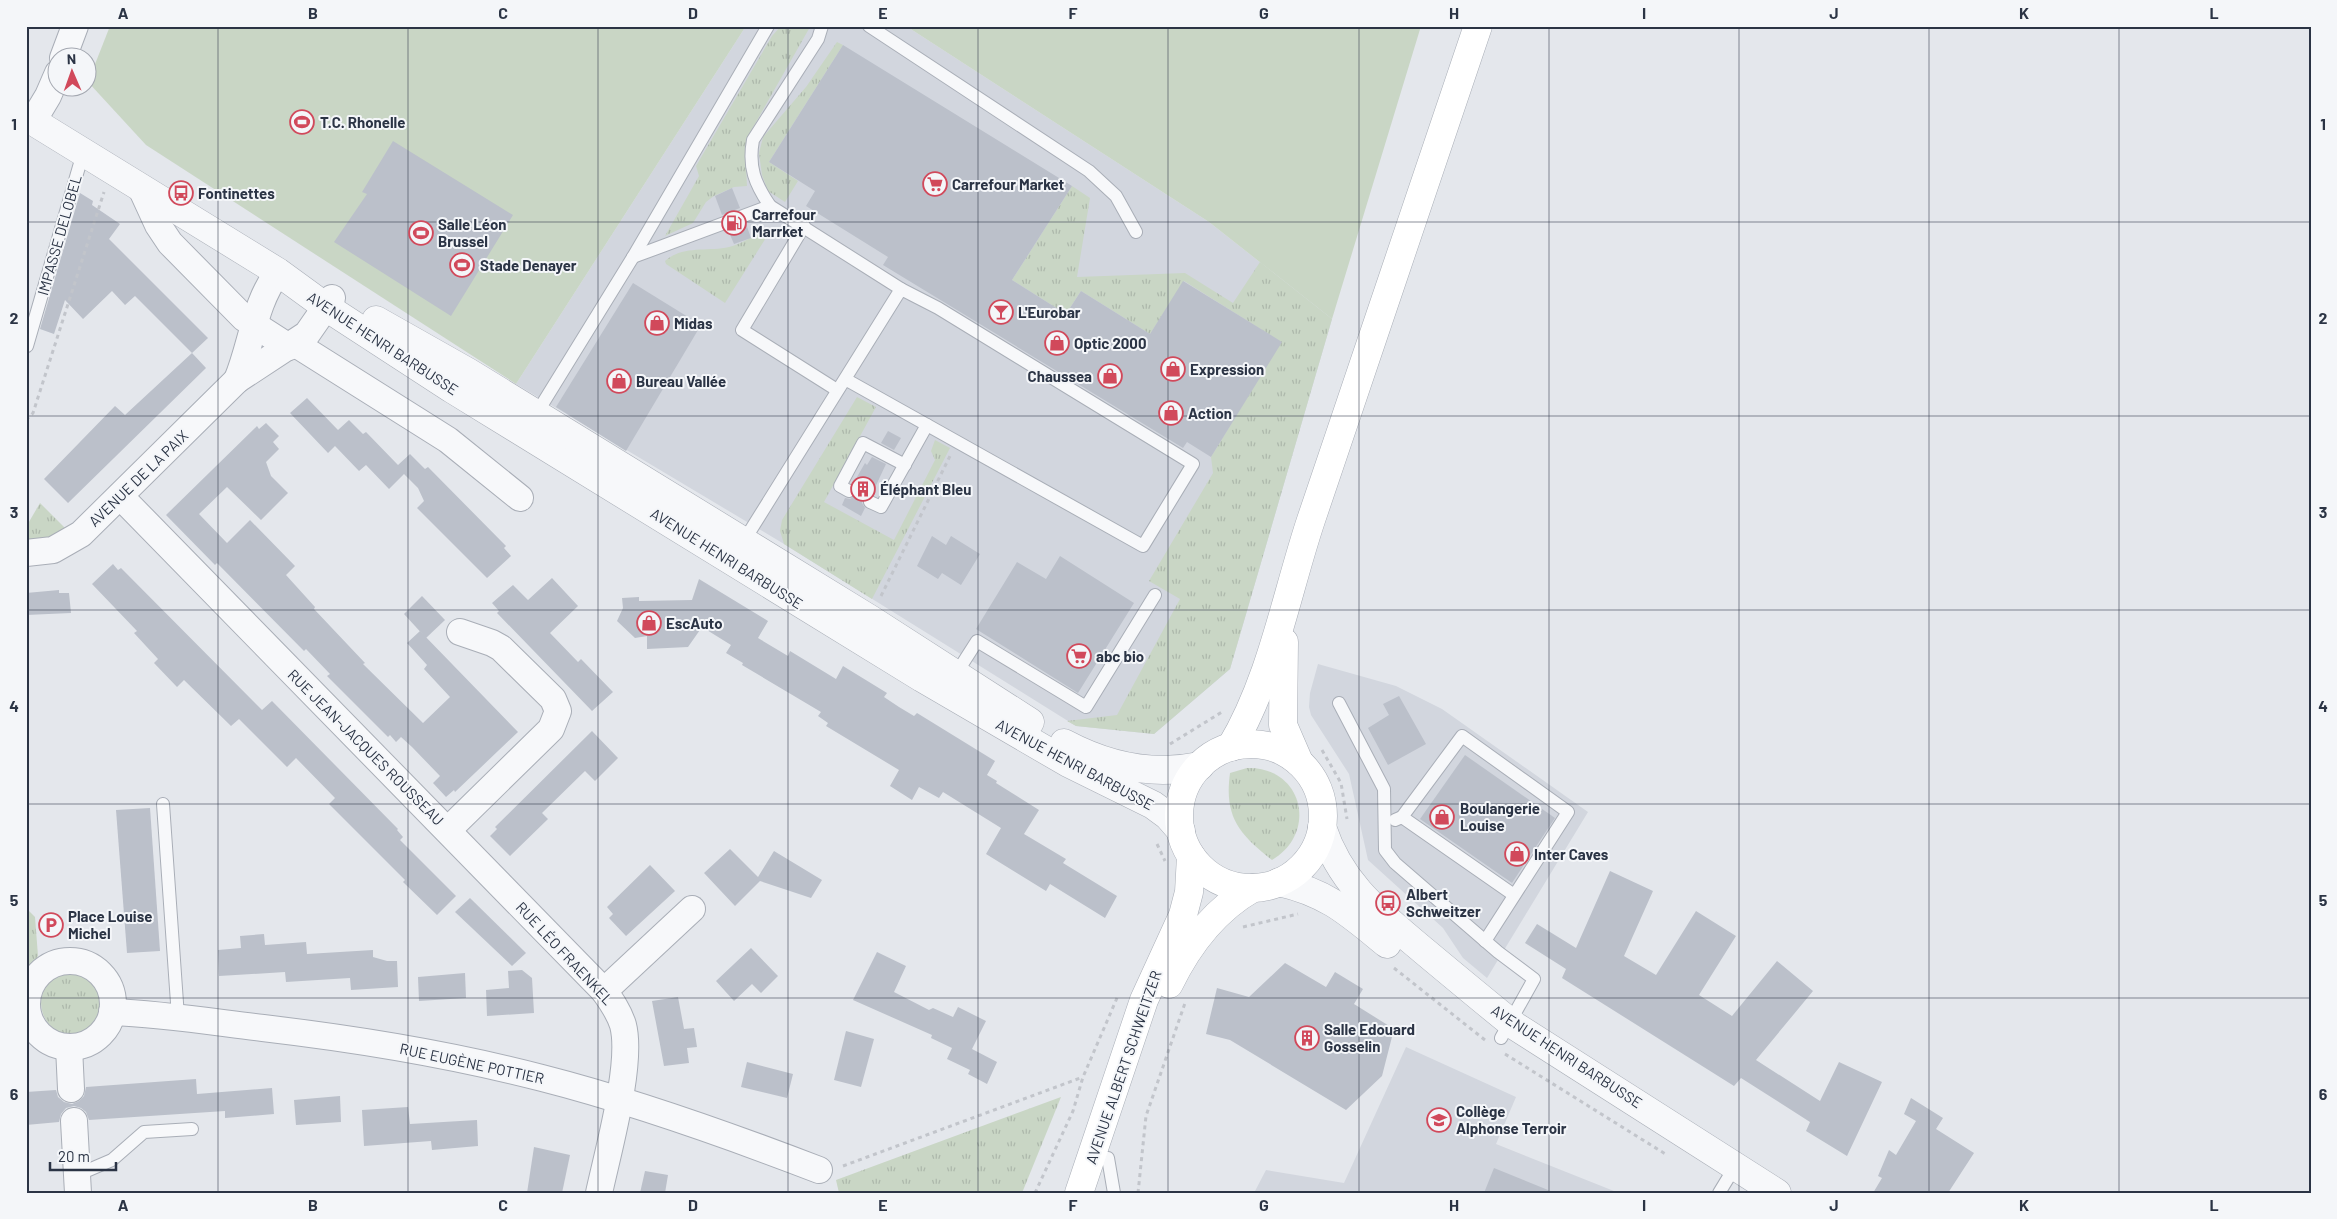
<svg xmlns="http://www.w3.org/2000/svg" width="2337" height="1219" font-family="Barlow,sans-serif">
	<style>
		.built { fill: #d2d6de }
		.grass { fill: url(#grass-tufts) }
		.pitch { fill: #c9d6c5 }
		.building { fill: #bbc0ca }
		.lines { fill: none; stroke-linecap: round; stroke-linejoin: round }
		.service-casing { stroke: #a9aeb7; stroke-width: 14 }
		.minor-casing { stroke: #a9aeb7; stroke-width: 28 }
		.tertiary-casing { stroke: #a9aeb7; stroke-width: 29 }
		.secondary-casing { stroke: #a9aeb7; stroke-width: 29 }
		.path { stroke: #c2c5cb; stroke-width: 3; stroke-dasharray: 4 4; stroke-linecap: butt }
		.service { stroke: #f7f8fa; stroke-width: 12 }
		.minor { stroke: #f7f8fa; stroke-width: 26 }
		.tertiary { stroke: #f7f8fa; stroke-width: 28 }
		.secondary { stroke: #fff; stroke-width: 28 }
		.grid { fill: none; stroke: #2b3445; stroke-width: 1; stroke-opacity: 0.55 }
		.labels { text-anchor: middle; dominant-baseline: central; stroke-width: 4; stroke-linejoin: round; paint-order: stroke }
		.poi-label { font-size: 15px; font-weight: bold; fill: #2b3445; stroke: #f4f6f9; text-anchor: start }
		.street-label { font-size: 15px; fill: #2b3445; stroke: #f4f6f9 }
		.neatline { fill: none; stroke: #2b3445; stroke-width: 2 }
		.grid-label { font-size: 16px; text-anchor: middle; font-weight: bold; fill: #2b3445 }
	</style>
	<defs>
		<pattern id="grass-tufts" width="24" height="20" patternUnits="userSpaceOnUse" patternTransform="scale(1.25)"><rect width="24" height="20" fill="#c9d6c5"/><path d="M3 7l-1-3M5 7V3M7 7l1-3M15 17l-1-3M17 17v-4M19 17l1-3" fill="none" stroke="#adb8ab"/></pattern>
	</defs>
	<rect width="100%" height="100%" fill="#e4e7ec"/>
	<g class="built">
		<polygon points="746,26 906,26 1209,222 1332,319 1230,669 1154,734 1076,726 784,544 516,384"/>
		<polygon points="1318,664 1396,686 1442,709 1588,812 1487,978 1463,958 1443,928 1368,860 1349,774 1311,715 1309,707 1310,693"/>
		<polygon points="1406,1047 1516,1097 1496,1144 1619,1193 1254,1193 1266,1170 1344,1183"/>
	</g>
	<g class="grass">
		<polygon points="781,26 810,27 751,131 745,146 747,186 734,187 714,196 706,202 693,223 665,236 699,176 696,166 772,36"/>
		<polygon points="837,42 843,45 769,162 798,181 785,202 768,191 762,175 759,153 763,137 806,87"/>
		<polygon points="1072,186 1090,198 1077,277 1185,273 1233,303 1260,262 1332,319 1230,669 1154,734 1076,726 1067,721 1117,715 1180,599 1149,581 1213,473 1211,457 1281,342 1184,281 1150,334 1081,291 1066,314 1012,280"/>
		<path d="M764,231L769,233L725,303L666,264L665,261C683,245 707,252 729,247C741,244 753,236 764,231Z"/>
		<polygon points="857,397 876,407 824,502 894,540 935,460 931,451 935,440 950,448 872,599 784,544 780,531 782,520"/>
		<polygon points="40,503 68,531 59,539 26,542 26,527"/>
		<path d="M1247,768C1302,766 1319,832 1272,860C1239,834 1224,817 1230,773Z"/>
		<polygon points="26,908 35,917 38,956 26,973"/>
		<circle cx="73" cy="1003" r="32"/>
		<polygon points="1061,1097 1022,1193 839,1193 836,1180"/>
	</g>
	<g class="pitch">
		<polygon points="110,26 746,26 516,384 146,145 88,82"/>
		<polygon points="906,26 1421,26 1332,319 1209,222"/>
	</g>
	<g class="building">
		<polygon points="843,45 1072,186 1012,280 1066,314 1081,291 1150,334 1183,281 1282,342 1211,457 1187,442 1183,448 883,265 888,257 806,206 815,191 769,162"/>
		<polygon points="393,141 513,215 451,316 334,242 367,194 362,192"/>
		<polygon points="732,188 740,208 722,215 715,196"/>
		<polygon points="80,193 93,201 92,205 120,224 109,239 208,338 192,353 206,368 68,503 44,479 115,406 125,415 192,353 135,296 125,305 112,291 83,319 65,300 54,334 40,329"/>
		<polygon points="746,224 751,238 734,244 728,230"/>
		<polygon points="633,283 701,325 626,451 556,407"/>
		<polygon points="307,398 338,430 349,420 363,434 366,432 398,465 410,454 425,469 428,467 506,546 504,548 511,556 487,578 417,508 424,501 418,488 404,474 389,489 366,465 359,471 335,446 328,453 290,413"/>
		<polygon points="266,423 279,436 273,442 279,449 266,462 271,476 288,493 261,520 227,487 199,514 227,543 250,520 295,566 286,575 315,607 314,609 365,663 363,664 423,723 450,697 424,669 427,665 407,643 420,631 518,732 455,792 454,790 446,797 433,783 440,776 412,747 401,737 396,742 390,735 388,737 327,676 330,674 306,649 304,651 217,563 215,565 166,515 257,426 259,429"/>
		<polygon points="888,431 901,438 894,450 881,443"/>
		<polygon points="872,457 886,464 872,494 863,498 862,503 865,508 861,516 842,505 845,498 850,499 856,495 857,490 853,484 865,463 867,465"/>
		<polygon points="932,536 946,545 951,536 980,554 961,585 942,573 938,579 917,566"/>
		<polygon points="1060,556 1134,603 1078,693 976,629 1017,562 1046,579"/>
		<polygon points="113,564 118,570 121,568 262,710 272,701 398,829 397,830 403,837 400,840 456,896 437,915 403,882 405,880 329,804 335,798 296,758 287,767 239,719 231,726 184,680 177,687 154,663 158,659 134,633 137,631 92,584"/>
		<polygon points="552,578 578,606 550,633 578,662 581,659 613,692 592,711 497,613 499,611 492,603 513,585 528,600"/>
		<polygon points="699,579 768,621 758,638 788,656 790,651 836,679 843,666 887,693 884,697 899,707 914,716 917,713 995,761 987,775 997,781 996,783 1039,810 1024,834 1066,859 1063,863 1117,896 1105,918 1050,884 1046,891 986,854 1001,828 943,792 939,798 919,787 912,800 890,786 899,770 826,726 828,723 818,716 821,712 742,665 743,663 726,653 731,645 702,627 688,647 647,649 647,636 635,638 617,621 623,608 622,598 639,597 639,601 692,600"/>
		<polygon points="59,590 59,593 69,593 71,613 26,615 26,593"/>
		<polygon points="422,596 445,620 426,638 404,614"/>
		<polygon points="1399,696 1426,744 1388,765 1368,728 1389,715 1383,704"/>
		<polygon points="592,731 618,758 595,781 585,771 542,813 548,819 510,856 490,836 497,829 495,827"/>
		<polygon points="1465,755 1555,818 1512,883 1420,819"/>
		<polygon points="150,808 160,951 127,953 116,810"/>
		<polygon points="730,849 758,877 774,851 822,880 811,898 760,881 735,906 704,873"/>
		<polygon points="650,865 675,891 626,936 609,918 613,914 607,907"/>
		<polygon points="1610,871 1653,891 1624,956 1656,975 1696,911 1736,936 1699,995 1732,1016 1777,961 1813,991 1756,1060 1820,1101 1839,1062 1882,1082 1847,1156 1806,1131 1810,1122 1741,1078 1734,1086 1562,978 1566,969 1525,943 1537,924 1576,948"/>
		<polygon points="470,898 526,953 512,966 455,912"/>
		<polygon points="264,934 265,945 306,942 307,954 373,950 373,957 387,961 397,961 398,987 351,990 350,978 286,982 285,972 219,976 218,950 241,948 240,936"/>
		<polygon points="751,948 778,976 761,993 752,984 734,1001 716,981"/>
		<polygon points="877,952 906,966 894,992 929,1010 933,1008 953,1017 958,1007 986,1021 972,1049 997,1062 987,1084 968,1074 970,1070 947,1059 952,1048 931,1038 932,1035 853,1000"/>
		<polygon points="1285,963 1326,987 1335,972 1363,989 1354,1004 1394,1029 1382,1076 1346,1110 1230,1040 1206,1034 1217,988 1249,997"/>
		<polygon points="522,970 532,978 534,1013 487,1016 486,990 509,988 508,971"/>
		<polygon points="465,973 466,998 419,1001 418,977"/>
		<polygon points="678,997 684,1029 694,1028 697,1047 687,1048 689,1063 664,1066 652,1001"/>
		<polygon points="846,1031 874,1039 861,1087 834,1080"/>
		<polygon points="747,1062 793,1074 787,1098 741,1087"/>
		<polygon points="196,1079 197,1094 272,1088 274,1114 225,1118 225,1111 89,1120 86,1112 81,1108 74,1106 66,1108 61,1114 59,1122 26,1125 26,1092 56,1090 58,1097 64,1102 72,1104 79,1101 84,1096 86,1087"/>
		<polygon points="340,1096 341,1122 296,1125 294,1100"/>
		<polygon points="1911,1098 1943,1118 1936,1129 1974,1153 1948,1193 1873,1193 1882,1178 1878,1176 1889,1150 1896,1155 1916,1121 1904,1114"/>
		<polygon points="408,1107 410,1124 477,1120 478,1146 432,1150 431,1141 364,1146 362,1110"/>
		<polygon points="534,1147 570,1155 562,1193 527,1193"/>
		<polygon points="1494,1168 1553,1192 1553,1193 1484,1193"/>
		<polygon points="645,1171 668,1175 665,1193 640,1193"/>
	</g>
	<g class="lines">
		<g class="service-casing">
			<g id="service">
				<polyline points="869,26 1089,171 1116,196 1136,232"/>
				<path d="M770,206C755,184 748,167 753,140L818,39L822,26"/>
				<polyline points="804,226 742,330 837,390"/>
				<polyline points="633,257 770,206 901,289"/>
				<polyline points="27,346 83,153"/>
				<polyline points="535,416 633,257 768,26"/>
				<polyline points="849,491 840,486 863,443 905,465"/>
				<polyline points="870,502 881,507 927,425"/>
				<polyline points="742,544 901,289 938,308 1193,464 1143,546 845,379"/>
				<polyline points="954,677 977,641 1086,707 1155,595"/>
				<polyline points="1339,703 1384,789 1385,850 1395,863 1498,952 1534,979 1501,1038"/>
				<polyline points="163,804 178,1017"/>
				<polyline points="1402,817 1462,736 1568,812 1485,941"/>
				<polyline points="1395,820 1402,817 1514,895"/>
				<polyline points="1108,1158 1114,1193"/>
				<polyline points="77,1175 112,1160 144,1132 192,1129"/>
				<polyline points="1719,1193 1736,1165"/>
			</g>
		</g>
		<g class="minor-casing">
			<g id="minor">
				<polyline points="63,58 75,26"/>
				<polyline points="33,121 48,96 58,73"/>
				<polyline points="141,188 158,225 170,243 244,318 289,347"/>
				<polyline points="294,343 448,440 520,498"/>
				<path d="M237,380C252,344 254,304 278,272"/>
				<path d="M120,496L604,991C612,1002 619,1012 623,1025C633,1063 608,1151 599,1193"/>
				<polyline points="26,553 53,550 81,534 237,380 307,334 332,298"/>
				<polyline points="448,830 551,729 558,711 553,699 501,648 492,643 460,632"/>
				<circle cx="70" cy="1004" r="43"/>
				<polyline points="604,991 692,909"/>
				<path d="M112,1012C163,1014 213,1022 263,1028C357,1039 450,1054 542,1078C636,1102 728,1135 819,1170"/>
				<polyline points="69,1047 71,1089"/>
				<polyline points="74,1121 78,1193"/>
			</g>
		</g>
		<g class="tertiary-casing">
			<g id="tertiary">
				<polyline points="26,117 278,272 326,307 452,389 922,678 1068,763 1153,805 1168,816 1181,831"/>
				<polyline points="376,320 468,372 870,619 1030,722"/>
				<path d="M1064,743C1107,766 1153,776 1200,766"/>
				<path d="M1322,827C1341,885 1379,913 1424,951C1454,976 1484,1001 1515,1026L1777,1193"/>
				<path d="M1279,882C1328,893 1349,913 1387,944"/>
			</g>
		</g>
		<g class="secondary-casing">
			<g id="secondary">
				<polyline points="1284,642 1283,725 1299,762"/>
				<circle cx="1251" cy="816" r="72"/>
				<path d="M1231,747C1272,678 1286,595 1311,520C1366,355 1423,191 1478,26"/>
				<path d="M1169,984C1188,945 1216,909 1253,888"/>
				<polyline points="1079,1193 1144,1000 1183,915 1189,892 1191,856"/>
			</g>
		</g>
		<g class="path">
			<polyline points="26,420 33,413 104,192"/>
			<polyline points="881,596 950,456"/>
			<polyline points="1170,744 1222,712"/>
			<polyline points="1322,750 1341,783 1347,819"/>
			<polyline points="1157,844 1165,861"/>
			<polyline points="1243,927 1298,914"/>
			<polyline points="1394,968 1485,1040"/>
			<polyline points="1505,1054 1667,1155"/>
			<polyline points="843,1166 1083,1077"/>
			<polyline points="1035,1193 1073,1111 1083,1077 1117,998"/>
			<polyline points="1138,1193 1146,1116 1185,1003"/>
		</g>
		<use href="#service" class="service"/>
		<use href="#minor" class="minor"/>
		<use href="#tertiary" class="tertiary"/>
		<use href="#secondary" class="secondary"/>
	</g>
	<path class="grid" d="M218,26V1193M408,26V1193M598,26V1193M788,26V1193M978,26V1193M1168,26V1193M1359,26V1193M1549,26V1193M1739,26V1193M1929,26V1193M2119,26V1193M26,222H2311M26,416H2311M26,610H2311M26,804H2311M26,998H2311"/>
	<defs>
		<g id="stadium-ring" transform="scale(1.25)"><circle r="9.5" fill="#f4f6f9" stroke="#d1495b" stroke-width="1.5"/><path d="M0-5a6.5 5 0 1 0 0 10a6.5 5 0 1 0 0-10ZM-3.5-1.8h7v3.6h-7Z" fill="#d1495b"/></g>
		<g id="supermarket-ring" transform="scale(1.25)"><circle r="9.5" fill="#f4f6f9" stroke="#d1495b" stroke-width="1.5"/><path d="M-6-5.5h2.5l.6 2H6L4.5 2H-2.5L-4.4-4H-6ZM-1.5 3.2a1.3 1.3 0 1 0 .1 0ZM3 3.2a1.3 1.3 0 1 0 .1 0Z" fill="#d1495b"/></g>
		<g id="bus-ring" transform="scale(1.25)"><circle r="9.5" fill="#f4f6f9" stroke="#d1495b" stroke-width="1.5"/><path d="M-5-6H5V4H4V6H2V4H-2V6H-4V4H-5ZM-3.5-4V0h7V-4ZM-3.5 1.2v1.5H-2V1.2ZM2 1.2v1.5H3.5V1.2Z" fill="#d1495b"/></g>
		<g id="fuel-ring" transform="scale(1.25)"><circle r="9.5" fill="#f4f6f9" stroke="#d1495b" stroke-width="1.5"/><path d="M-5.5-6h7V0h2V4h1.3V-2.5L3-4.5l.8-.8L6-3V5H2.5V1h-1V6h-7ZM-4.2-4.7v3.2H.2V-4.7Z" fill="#d1495b"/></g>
		<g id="bar-ring" transform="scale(1.25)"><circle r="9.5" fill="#f4f6f9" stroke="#d1495b" stroke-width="1.5"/><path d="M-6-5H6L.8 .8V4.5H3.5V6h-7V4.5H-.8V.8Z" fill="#d1495b"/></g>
		<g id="shop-ring" transform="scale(1.25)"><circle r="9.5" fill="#f4f6f9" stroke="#d1495b" stroke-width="1.5"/><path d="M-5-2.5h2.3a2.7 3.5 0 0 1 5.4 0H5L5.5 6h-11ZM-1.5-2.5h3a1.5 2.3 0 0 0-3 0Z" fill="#d1495b"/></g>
		<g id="building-ring" transform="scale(1.25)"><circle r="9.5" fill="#f4f6f9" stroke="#d1495b" stroke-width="1.5"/><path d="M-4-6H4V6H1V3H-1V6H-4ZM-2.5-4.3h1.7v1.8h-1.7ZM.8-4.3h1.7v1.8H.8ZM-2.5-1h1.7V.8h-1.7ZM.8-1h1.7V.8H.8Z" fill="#d1495b"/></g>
		<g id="parking-ring" transform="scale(1.25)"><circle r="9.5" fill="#f4f6f9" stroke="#d1495b" stroke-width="1.5"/><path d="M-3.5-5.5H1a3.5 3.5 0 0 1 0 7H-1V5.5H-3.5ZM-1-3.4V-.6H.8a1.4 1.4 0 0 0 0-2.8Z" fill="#d1495b"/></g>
		<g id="school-ring" transform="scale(1.25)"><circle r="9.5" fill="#f4f6f9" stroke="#d1495b" stroke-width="1.5"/><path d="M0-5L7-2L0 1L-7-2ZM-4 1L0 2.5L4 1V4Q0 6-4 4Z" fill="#d1495b"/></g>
	</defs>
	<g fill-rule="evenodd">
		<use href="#stadium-ring" x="302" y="122"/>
		<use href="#supermarket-ring" x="935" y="184"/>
		<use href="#bus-ring" x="181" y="193"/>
		<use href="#fuel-ring" x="734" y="223"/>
		<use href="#stadium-ring" x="421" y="233"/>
		<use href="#stadium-ring" x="462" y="265"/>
		<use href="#bar-ring" x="1001" y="312"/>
		<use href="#shop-ring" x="657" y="323"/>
		<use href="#shop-ring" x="1057" y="343"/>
		<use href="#shop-ring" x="1173" y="369"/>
		<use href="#shop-ring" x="1110" y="376"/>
		<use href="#shop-ring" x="619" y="381"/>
		<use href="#shop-ring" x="1171" y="413"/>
		<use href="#building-ring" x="863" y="489"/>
		<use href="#shop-ring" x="649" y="623"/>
		<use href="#supermarket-ring" x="1079" y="656"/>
		<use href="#shop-ring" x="1442" y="817"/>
		<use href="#shop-ring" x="1517" y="854"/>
		<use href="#bus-ring" x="1388" y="903"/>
		<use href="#parking-ring" x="51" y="925"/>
		<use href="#building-ring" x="1307" y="1038"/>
		<use href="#school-ring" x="1439" y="1120"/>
	</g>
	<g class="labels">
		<g class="poi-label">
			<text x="320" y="122">T.C. Rhonelle</text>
			<text x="952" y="184">Carrefour Market</text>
			<text x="198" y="193">Fontinettes</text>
			<text x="752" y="214">Carrefour<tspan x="752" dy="17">Marrket</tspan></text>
			<text x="438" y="224">Salle Léon<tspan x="438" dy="17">Brussel</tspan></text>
			<text x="480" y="265">Stade Denayer</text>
			<text x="1018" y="312">L'Eurobar</text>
			<text x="674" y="323">Midas</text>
			<text x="1074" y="343">Optic 2000</text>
			<text x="1190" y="369">Expression</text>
			<text x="1092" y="376" text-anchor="end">Chaussea</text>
			<text x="636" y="381">Bureau Vallée</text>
			<text x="1188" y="413">Action</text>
			<text x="880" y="489">Éléphant Bleu</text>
			<text x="666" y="623">EscAuto</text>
			<text x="1096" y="656">abc bio</text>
			<text x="1460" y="808">Boulangerie<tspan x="1460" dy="17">Louise</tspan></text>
			<text x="1534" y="854">Inter Caves</text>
			<text x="1406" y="894">Albert<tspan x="1406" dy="17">Schweitzer</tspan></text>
			<text x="68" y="916">Place Louise<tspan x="68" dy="17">Michel</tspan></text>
			<text x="1324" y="1029">Salle Edouard<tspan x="1324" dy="17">Gosselin</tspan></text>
			<text x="1456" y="1111">Collège<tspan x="1456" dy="17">Alphonse Terroir</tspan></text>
		</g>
		<g class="street-label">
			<text transform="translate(59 235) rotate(-74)">IMPASSE DELOBEL</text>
			<text transform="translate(383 343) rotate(33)">AVENUE HENRI BARBUSSE</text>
			<text transform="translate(138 478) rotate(-44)">AVENUE DE LA PAIX</text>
			<text transform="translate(727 558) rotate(32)">AVENUE HENRI BARBUSSE</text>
			<text transform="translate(366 747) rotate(45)">RUE JEAN-JACQUES ROUSSEAU</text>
			<text transform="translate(1075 764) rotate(28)">AVENUE HENRI BARBUSSE</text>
			<text transform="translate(565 953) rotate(47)">RUE LÉO FRAENKEL</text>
			<text transform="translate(1567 1056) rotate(33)">AVENUE HENRI BARBUSSE</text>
			<text transform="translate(472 1063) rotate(12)">RUE EUGÈNE POTTIER</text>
			<text transform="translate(1123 1067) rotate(-71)">AVENUE ALBERT SCHWEITZER</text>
		</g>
	</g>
	<rect width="2337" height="1219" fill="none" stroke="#f4f6f9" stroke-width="55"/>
	<g transform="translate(72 72) rotate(358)"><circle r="24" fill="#f4f6f9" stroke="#a4a8b1"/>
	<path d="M0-4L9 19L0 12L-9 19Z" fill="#d1495b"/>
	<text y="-8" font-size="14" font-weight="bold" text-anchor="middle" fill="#2b3445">N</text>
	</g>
	<path d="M50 1162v8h66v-8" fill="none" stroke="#2b3445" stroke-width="2.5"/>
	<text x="58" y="1162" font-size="15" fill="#2b3445" stroke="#f4f6f9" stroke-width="4" paint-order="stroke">20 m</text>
	<rect x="28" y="28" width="2282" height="1164" class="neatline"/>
	<g class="grid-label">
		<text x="123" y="19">A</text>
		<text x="313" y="19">B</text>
		<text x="503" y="19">C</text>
		<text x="693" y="19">D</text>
		<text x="883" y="19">E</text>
		<text x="1073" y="19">F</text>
		<text x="1264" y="19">G</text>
		<text x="1454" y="19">H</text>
		<text x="1644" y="19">I</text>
		<text x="1834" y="19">J</text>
		<text x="2024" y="19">K</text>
		<text x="2214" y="19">L</text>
		<text x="14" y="130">1</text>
		<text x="2323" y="130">1</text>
		<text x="14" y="324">2</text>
		<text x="2323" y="324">2</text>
		<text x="14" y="518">3</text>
		<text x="2323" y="518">3</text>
		<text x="14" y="712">4</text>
		<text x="2323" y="712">4</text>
		<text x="14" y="906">5</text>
		<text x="2323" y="906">5</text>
		<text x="14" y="1100">6</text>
		<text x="2323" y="1100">6</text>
		<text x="123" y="1211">A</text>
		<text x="313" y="1211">B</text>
		<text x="503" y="1211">C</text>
		<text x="693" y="1211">D</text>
		<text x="883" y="1211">E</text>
		<text x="1073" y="1211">F</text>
		<text x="1264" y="1211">G</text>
		<text x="1454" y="1211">H</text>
		<text x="1644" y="1211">I</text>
		<text x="1834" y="1211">J</text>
		<text x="2024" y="1211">K</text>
		<text x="2214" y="1211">L</text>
	</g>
</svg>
